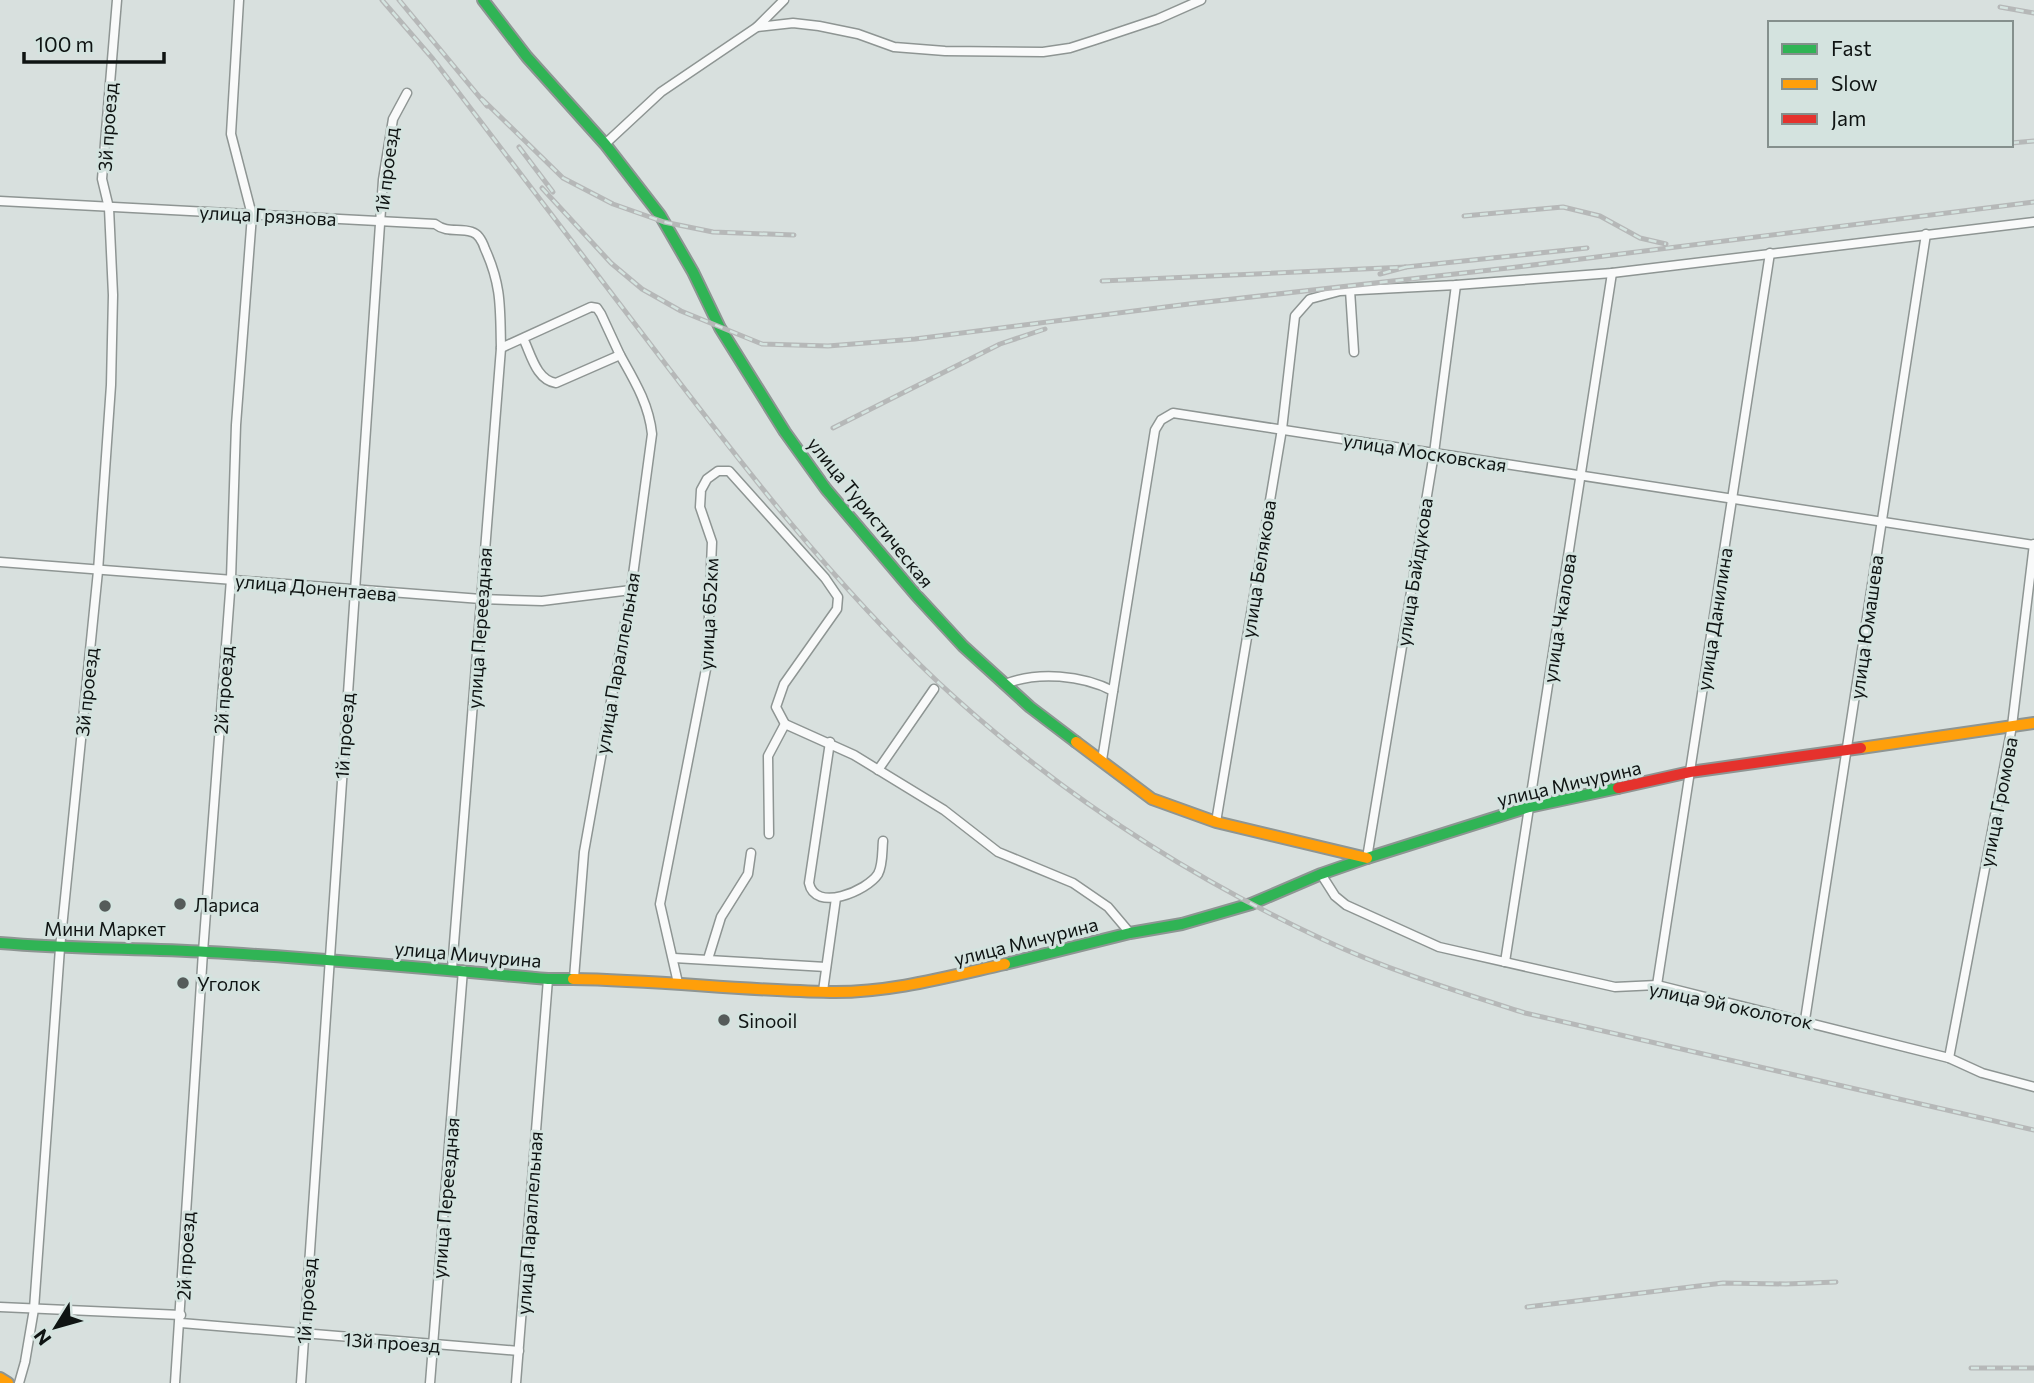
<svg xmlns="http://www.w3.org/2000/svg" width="2034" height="1383" font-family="Commissioner,sans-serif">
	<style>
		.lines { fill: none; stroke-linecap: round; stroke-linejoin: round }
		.street-casing { stroke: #8e9593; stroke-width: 11 }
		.fast-casing { stroke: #8e9593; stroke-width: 14 }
		.slow-casing { stroke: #8e9593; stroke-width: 14 }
		.jam-casing { stroke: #8e9593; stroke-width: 14 }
		.street { stroke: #f9fafa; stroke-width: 8 }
		.fast { stroke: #30b455; stroke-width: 10 }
		.slow { stroke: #ff9f0a; stroke-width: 10 }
		.jam { stroke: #e5322d; stroke-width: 10 }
		.rail-casing { stroke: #b6b8b8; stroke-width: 5 }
		.rail { stroke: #d4e3df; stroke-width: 2.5; stroke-dasharray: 8; stroke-linecap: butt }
		.poi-dot { fill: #555b5a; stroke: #d4e3df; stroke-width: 2.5 }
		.labels { text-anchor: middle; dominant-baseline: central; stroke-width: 6; stroke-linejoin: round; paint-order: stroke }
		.street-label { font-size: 19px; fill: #0f1413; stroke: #d4e3df }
		.poi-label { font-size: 19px; fill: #0f1413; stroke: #d4e3df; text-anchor: start }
	</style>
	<rect width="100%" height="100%" fill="#d8e0de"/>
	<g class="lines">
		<g class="street-casing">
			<g id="street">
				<polyline points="757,27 784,0"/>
				<polyline points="605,144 661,92 757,27 793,23 819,26 858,34 894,47 945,51 1043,52 1070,48 1095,40 1158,19 1201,0"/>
				<path d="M0,201L435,224C448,234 459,227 472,232C479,234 483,243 485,249C502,286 500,309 501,348L452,969"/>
				<polyline points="1350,290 1354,352"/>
				<path d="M501,348L591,307L597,308L601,314L620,355L556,383C536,380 531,354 523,338"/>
				<polyline points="0,562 481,599 542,601 631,590"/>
				<path d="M1005,684C1038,671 1082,675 1113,691"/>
				<path d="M830,742L809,883C815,913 867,891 878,874C883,865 882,851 883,841"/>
				<polyline points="1102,760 1155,430 1161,420 1173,413 2034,545"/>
				<polyline points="878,770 934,689"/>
				<polyline points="1216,822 1282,429 1295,316 1310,299 1340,291 1456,285 1612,273 2034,222"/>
				<polyline points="769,834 768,756 785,724 854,755 944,810 998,852 1073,883 1108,907 1130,933"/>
				<polyline points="1367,858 1434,453 1456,285"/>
				<polyline points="1321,874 1335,896 1346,905 1439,947 1615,987 1657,985 1949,1058 1982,1073 2034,1087"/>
				<polyline points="674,958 826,967"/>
				<polyline points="708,959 721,917 748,874 751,853"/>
				<polyline points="1505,962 1612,273"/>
				<path d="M574,978L584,852L631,590L652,434C649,404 634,380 620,355"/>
				<polyline points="678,983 660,904 707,664 712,542 700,507 701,490 707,479 718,471 729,471 825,578 838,597 837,609 784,684 776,707 785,724"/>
				<polyline points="1657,985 1770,253"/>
				<polyline points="823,991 836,898"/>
				<polyline points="1805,1020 1926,234"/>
				<polyline points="1949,1058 2012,726 2034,544"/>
				<polyline points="0,1307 181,1315"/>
				<polyline points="181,1323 519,1351"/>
				<polyline points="19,1383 25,1362 34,1309 60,948 98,571 111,385 113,295 109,208 102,179 117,0"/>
				<polyline points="175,1383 203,952 231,579 236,425 252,215 231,134 239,0"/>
				<polyline points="301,1383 383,180 393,119 407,93"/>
				<polyline points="430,1383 463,970"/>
				<polyline points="516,1383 548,979"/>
			</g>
		</g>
		<g class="fast-casing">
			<g id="fast">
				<polyline points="483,0 527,57 605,144 660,215 693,272 720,328 785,432 826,489 916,595 963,646 1030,707 1076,742"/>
				<path d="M0,943C69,949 138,948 208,952C321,958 435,969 548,979H573"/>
				<polyline points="1005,964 1130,933 1182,924 1251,904 1321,874 1367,858 1529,807 1618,788"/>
			</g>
		</g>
		<g class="slow-casing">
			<g id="slow">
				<polyline points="1076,742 1152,799 1216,822 1367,858"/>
				<polyline points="1861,748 2034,723"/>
				<path d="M573,979C659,980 745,991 830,992C889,993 947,977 1005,964"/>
				<polyline points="0,1378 8,1383"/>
			</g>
		</g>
		<g class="jam-casing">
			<polyline id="jam" points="1618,788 1690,772 1861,748"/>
		</g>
		<use href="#street" class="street"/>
		<use href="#fast" class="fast"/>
		<use href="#slow" class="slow"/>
		<use href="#jam" class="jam"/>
		<g class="rail-casing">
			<g id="rail">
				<path d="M382,0L433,59C506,155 580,252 654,349C743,466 832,582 939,683C1052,788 1183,874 1322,939C1387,970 1456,991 1525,1013L2034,1130"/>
				<polyline points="399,0 487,106"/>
				<polyline points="2000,7 2034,13"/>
				<polyline points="482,99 563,178 613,204 664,222 713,232 794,235"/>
				<polyline points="2011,143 2034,141"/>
				<polyline points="1909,145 1972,145"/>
				<polyline points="519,147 553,192"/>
				<polyline points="542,188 611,263 642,289 681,311 762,344 828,346 915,339 1189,304 1517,267 2034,202"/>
				<polyline points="1464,216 1563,207 1600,216 1640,238 1666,244"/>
				<polyline points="1406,267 1587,248"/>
				<polyline points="1102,281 1406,267 1380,274"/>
				<polyline points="833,428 1000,344 1045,329"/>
				<polyline points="1527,1307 1723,1283 1786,1284 1836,1282"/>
				<polyline points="1971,1368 2034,1368"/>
			</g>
		</g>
		<use href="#rail" class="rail"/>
	</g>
	<g class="poi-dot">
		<circle cx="180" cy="904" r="7"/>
		<circle cx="105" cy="906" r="7"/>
		<circle cx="183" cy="983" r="7"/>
		<circle cx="724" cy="1020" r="7"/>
	</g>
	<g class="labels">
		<g class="street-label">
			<text transform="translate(107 127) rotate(-86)">3й проезд</text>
			<text transform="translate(386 170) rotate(-83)">1й проезд</text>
			<text transform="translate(268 215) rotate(3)">улица Грязнова</text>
			<text transform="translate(1425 452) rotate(9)">улица Московская</text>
			<text transform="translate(871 512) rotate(51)">улица Туристическая</text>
			<text transform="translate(1258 569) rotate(-81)">улица Белякова</text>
			<text transform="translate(1414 572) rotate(-81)">улица Байдукова</text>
			<text transform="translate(316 587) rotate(5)">улица Донентаева</text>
			<text transform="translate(708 614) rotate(-87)">улица 652км</text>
			<text transform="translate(1559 618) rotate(-81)">улица Чкалова</text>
			<text transform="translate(1714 619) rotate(-81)">улица Данилина</text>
			<text transform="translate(1866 627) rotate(-82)">улица Юмашева</text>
			<text transform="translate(479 628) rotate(-86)">улица Переездная</text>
			<text transform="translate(617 663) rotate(-80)">улица Параллельная</text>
			<text transform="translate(223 690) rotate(-86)">2й проезд</text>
			<text transform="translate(86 692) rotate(-84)">3й проезд</text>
			<text transform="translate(344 736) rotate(-86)">1й проезд</text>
			<text transform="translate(1569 783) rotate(-13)">улица Мичурина</text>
			<text transform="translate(1998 802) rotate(-79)">улица Громова</text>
			<text transform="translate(1026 941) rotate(-14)">улица Мичурина</text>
			<text transform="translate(468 954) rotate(5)">улица Мичурина</text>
			<text transform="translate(1731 1005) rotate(12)">улица 9й околоток</text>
			<text transform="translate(445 1198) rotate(-85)">улица Переездная</text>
			<text transform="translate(529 1223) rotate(-86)">улица Параллельная</text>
			<text transform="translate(185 1256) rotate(-87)">2й проезд</text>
			<text transform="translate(306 1301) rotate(-86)">1й проезд</text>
			<text transform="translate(392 1342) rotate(4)">13й проезд</text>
		</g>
		<g class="poi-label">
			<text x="194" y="904">Лариса</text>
			<text x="105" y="928" text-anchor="middle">Мини Маркет</text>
			<text x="197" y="983">Уголок</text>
			<text x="738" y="1020">Sinooil</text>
		</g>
	</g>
	<rect x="1768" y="21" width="245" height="126" fill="#d4e3df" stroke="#85908d" stroke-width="2"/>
	<rect x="1782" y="44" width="35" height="10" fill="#30b455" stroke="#85908d" stroke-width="2"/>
	<text x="1831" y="56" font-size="21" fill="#0f1413">Fast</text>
	<rect x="1782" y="79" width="35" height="10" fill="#ff9f0a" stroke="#85908d" stroke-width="2"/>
	<text x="1831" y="91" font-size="21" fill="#0f1413">Slow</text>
	<rect x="1782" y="114" width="35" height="10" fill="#e5322d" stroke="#85908d" stroke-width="2"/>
	<text x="1831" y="126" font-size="21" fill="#0f1413">Jam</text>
	<g transform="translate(56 1327) rotate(233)" stroke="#d4e3df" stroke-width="5" paint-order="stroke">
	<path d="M0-5L12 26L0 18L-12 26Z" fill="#0f1413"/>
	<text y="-10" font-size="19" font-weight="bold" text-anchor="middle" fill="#0f1413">N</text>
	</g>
	<path d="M24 52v10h140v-10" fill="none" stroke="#0f1413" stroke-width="3.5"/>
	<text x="35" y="52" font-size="21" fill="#0f1413" stroke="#d4e3df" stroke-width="5" paint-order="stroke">100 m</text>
</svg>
